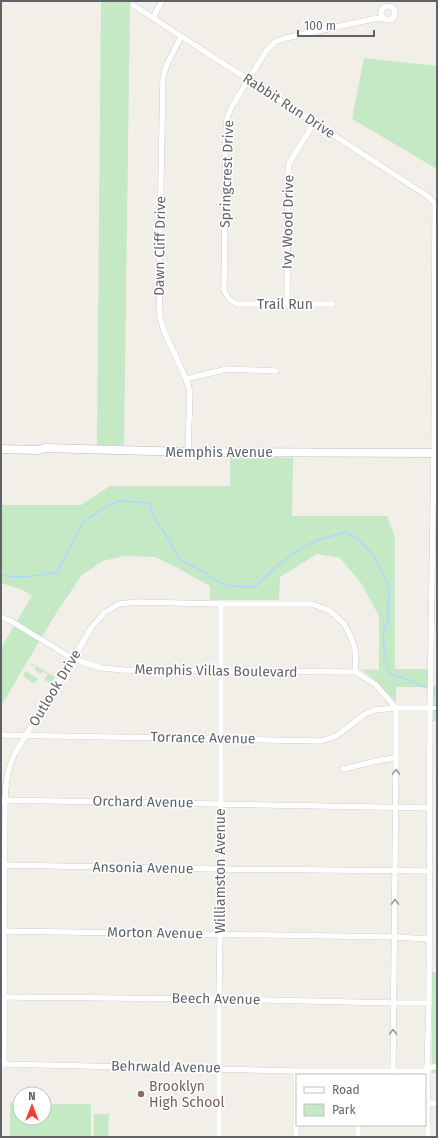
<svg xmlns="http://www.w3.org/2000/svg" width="438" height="1138" font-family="'Fira Sans',sans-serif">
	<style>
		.green { fill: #c5e8c5 }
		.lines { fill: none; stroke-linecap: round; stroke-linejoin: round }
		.stream { stroke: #aadaff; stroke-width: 1.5 }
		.pedestrian-casing { stroke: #b5b8bc; stroke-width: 5 }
		.minor-casing { stroke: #b5b8bc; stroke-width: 6 }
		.secondary-casing { stroke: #b6babf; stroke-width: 9 }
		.pedestrian { stroke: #fff; stroke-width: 4 }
		.minor { stroke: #fff; stroke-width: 5.5 }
		.secondary { stroke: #fff; stroke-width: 8 }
		.oneway { stroke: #979a9d }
		.education-dot { fill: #8d6e63; stroke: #fff; stroke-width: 1.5 }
		.labels { text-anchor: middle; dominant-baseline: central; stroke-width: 3; stroke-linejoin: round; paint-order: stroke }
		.street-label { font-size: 14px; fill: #5f6368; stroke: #fff }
		.education-label { font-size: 14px; fill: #785e54; stroke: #fff; text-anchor: start }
	</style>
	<rect width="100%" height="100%" fill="#f1efe8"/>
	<g class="green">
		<polygon points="101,1 130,1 124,445 97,445"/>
		<polygon points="364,58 437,66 437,169 352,119"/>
		<polygon points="230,456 293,458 292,516 387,516 395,537 395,669 430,669 431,687 437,685 437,721 430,721 430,687 396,687 396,702 377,682 361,669 379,670 379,616 361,583 340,558 317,554 280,577 279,600 210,600 210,586 170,564 155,557 124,556 103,561 82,575 58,610 1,706 1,648 32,596 23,590 1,583 1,505 81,505 110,486 230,486"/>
		<polygon points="31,663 55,677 51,683 44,680 48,674 43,671 41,674 35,670 36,667 30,664"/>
		<polygon points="26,671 38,679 34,684 23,676"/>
		<rect x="432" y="972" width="5" height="101"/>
		<polygon points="10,1103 20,1103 20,1118 44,1118 44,1104 91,1104 91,1137 10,1137"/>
		<polygon points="94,1114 109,1114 108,1137 94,1137"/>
	</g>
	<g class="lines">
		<path class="stream" d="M1,575C20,579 39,576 57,572L83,522L110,504L120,501L149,503L155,519L169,540L179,559L202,571L217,581L227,586L255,587C274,568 293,550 318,540C327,537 337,535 346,532L358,539L373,555L385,577L389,589L388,620L383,636L386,663L389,673L415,682L418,685L437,690"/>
		<g class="pedestrian-casing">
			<polyline id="pedestrian" points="430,708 437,708"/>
		</g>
		<g class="minor-casing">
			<g id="minor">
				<polyline points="133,5 429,197 435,204 434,448 430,708 429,1003 427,1067 428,1137"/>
				<circle cx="388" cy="13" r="7"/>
				<polyline points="153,18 162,1"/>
				<polyline points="181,37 167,64 163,77 159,287 160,316 164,331 186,379 190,391 188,452"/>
				<polyline points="287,304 288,172 289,163 314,123"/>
				<polyline points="333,304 237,304 229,299 224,290 226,128 227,118 232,106 267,50 275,42 286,38 373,19 382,18"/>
				<polyline points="186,379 227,369 276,371"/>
				<polyline points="1,617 11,621 73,659 102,668 124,670 215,671 356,672 376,685 396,708 430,708"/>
				<polyline points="1,735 321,741 336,736 365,714 375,710 396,708 396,758 393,1071"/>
				<polyline points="343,769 381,760 396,758"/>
				<polyline points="1,800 430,808"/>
				<polyline points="1,865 214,869 430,871"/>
				<polyline points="1,931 395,937 429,939"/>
				<polyline points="4,997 219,999 394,1003 429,1003"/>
				<polyline points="2,1064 296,1071 427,1071"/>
				<path d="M4,1064L5,800C6,781 7,771 15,753L73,659L91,628L104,613L119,604L136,602L221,604H312L330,611L344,624L351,637L355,649L356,672"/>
				<polyline points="427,1067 437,1067"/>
				<polyline points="428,1103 437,1103"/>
				<polyline points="219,1137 219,999 221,869 221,604"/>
				<polyline points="296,1137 296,1071"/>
				<polyline points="358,1137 358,1125"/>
			</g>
		</g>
		<g class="secondary-casing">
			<polyline id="secondary" points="1,449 39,450 45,448 188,452 437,453"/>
		</g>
		<use href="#pedestrian" class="pedestrian"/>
		<use href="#minor" class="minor"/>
		<use href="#secondary" class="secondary"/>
	</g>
	<defs><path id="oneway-chevron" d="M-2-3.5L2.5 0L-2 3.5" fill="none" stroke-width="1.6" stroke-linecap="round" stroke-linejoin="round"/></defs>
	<g class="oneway">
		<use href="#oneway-chevron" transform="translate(396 772) rotate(-89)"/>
		<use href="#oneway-chevron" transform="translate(395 902) rotate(-90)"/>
		<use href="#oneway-chevron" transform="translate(393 1032) rotate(-89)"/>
	</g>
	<circle class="education-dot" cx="141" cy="1094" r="4"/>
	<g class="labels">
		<g class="street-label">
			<text transform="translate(289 106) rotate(33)">Rabbit Run Drive</text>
			<text transform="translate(227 174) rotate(-88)">Springcrest Drive</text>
			<text transform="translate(288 222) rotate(-89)">Ivy Wood Drive</text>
			<text transform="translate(160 246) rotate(-89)">Dawn Cliff Drive</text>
			<text x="285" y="304">Trail Run</text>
			<text x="219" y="452">Memphis Avenue</text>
			<text transform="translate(216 671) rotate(1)">Memphis Villas Boulevard</text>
			<text transform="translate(55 688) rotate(-59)">Outlook Drive</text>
			<text transform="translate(203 738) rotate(1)">Torrance Avenue</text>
			<text transform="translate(143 802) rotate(1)">Orchard Avenue</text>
			<text transform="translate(143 868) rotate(1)">Ansonia Avenue</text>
			<text transform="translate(220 871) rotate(-90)">Williamston Avenue</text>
			<text transform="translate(155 933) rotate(1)">Morton Avenue</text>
			<text transform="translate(216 999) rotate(1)">Beech Avenue</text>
			<text transform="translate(166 1067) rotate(1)">Behrwald Avenue</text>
		</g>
		<g class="education-label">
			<text x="149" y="1086">Brooklyn<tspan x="149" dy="16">High School</tspan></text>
		</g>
	</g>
	<rect width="438" height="1138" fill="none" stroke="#5f6368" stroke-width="4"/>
	<rect x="296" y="1074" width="130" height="52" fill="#ffffff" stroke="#bfc1c3"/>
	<rect x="304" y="1087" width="20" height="6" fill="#ffffff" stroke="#bfc1c3"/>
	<text x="332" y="1094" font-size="12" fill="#5f6368">Road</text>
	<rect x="304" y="1104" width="20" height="12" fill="#c5e8c5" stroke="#bfc1c3"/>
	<text x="332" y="1114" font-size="12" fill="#5f6368">Park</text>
	<g transform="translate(32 1106)"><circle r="19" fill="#ffffff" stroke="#bfc1c3"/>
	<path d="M0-3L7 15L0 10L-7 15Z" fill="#ea4335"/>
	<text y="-6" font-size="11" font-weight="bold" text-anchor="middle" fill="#5f6368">N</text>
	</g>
	<path d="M298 30v6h76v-6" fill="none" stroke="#5f6368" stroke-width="2"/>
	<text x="304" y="30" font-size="12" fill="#5f6368" stroke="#ffffff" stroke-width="3" paint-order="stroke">100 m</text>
</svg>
